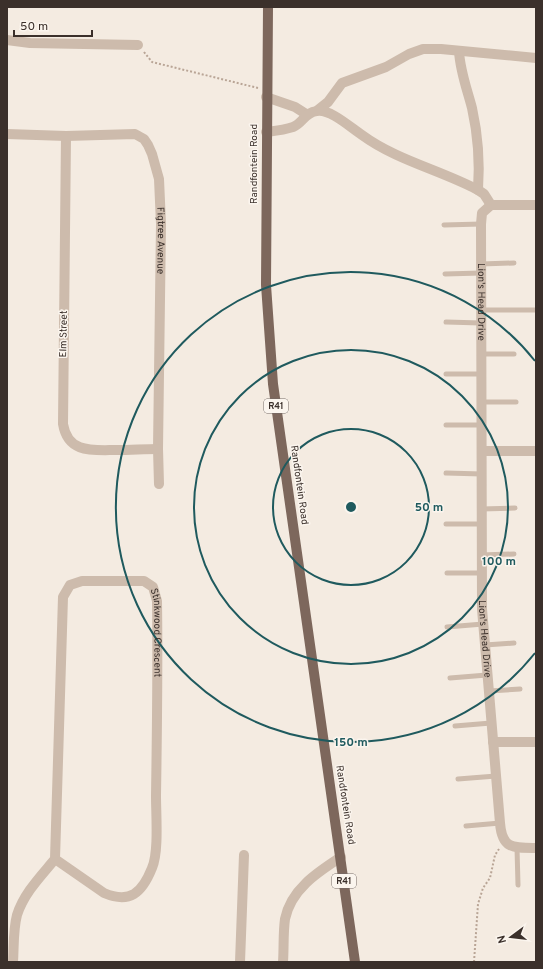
<svg xmlns="http://www.w3.org/2000/svg" width="543" height="969" font-family="Overpass,sans-serif">
	<style>
		.lines { fill: none; stroke-linecap: round; stroke-linejoin: round }
		.path { stroke: #b9a596; stroke-width: 2; stroke-dasharray: 2 2; stroke-linecap: butt }
		.lane { stroke: #cdbbac; stroke-width: 5 }
		.street { stroke: #cdbbac; stroke-width: 10 }
		.primary { stroke: #7d675c; stroke-width: 10 }
		.ring { fill: none; stroke: #1f5a5e; stroke-width: 2 }
		.labels { text-anchor: middle; dominant-baseline: central; stroke-width: 3; stroke-linejoin: round; paint-order: stroke }
		.shield { fill: #fbf5ee; stroke: #756b66; stroke-width: 1 }
		.shield-label { font-size: 9px; font-weight: bold; fill: #3b302b }
		.street-label { font-size: 10px; fill: #3b302b; stroke: #fbf5ee }
		.centre { fill: #1f5a5e; stroke: #fbf5ee; stroke-width: 2 }
		.ring-label { font-size: 12px; text-anchor: middle; font-weight: bold; fill: #1f5a5e; stroke: #fbf5ee; stroke-width: 3; stroke-linejoin: round; paint-order: stroke }
	</style>
	<rect width="100%" height="100%" fill="#f4ebe1"/>
	<g class="lines">
		<g class="path">
			<polyline points="144,52 152,62 258,88"/>
			<polyline points="474,962 478,904 483,888 490,878 495,855 499,849"/>
		</g>
		<g class="lane">
			<polyline points="444,225 481,224"/>
			<polyline points="481,264 514,263"/>
			<polyline points="445,274 481,273"/>
			<polyline points="481,310 536,310"/>
			<polyline points="446,322 481,323"/>
			<polyline points="482,354 514,354"/>
			<polyline points="446,374 482,374"/>
			<polyline points="482,402 516,402"/>
			<polyline points="446,425 482,425"/>
			<polyline points="446,473 482,474"/>
			<polyline points="481,509 515,508"/>
			<polyline points="446,524 482,524"/>
			<polyline points="481,555 514,554"/>
			<polyline points="447,573 482,573"/>
			<polyline points="447,627 483,624"/>
			<polyline points="485,645 514,643"/>
			<polyline points="450,678 487,675"/>
			<polyline points="489,691 520,689"/>
			<polyline points="455,726 491,723"/>
			<polyline points="458,779 496,776"/>
			<polyline points="466,826 500,823"/>
			<polyline points="517,848 518,885"/>
		</g>
		<g class="street">
			<polyline points="7,40 30,43 138,45"/>
			<path d="M459,51C460,71 467,89 472,108C478,135 480,162 478,190"/>
			<polyline points="266,97 295,107 306,114"/>
			<polyline points="318,110 328,102 342,83 386,67 409,54 423,49 441,49 536,58"/>
			<path d="M266,132C274,131 284,130 293,127C303,123 305,112 317,111C331,109 351,128 362,135C396,160 440,170 478,190L484,194L491,205"/>
			<path id="s1" d="M7,134L66,136L135,134L144,139L148,145L152,154L159,179L161,224L158,449L159,484"/>
			<path d="M66,136L63,424C68,454 93,450 117,450C131,450 144,449 158,449"/>
			<path id="s2" d="M536,205H491L482,213L481,224L482,609L500,823C502,849 513,848 536,848"/>
			<polyline points="482,451 536,451"/>
			<polyline points="493,742 536,742"/>
			<path id="s3" d="M13,962C14,947 13,930 17,915C24,893 41,876 55,859L63,597L70,585L82,581H144L153,587L157,601C158,666 157,731 156,796C156,815 159,852 152,868C142,893 130,904 104,893L55,859"/>
			<polyline points="240,962 244,855"/>
			<path d="M283,962C284,948 283,933 285,919C291,889 318,872 341,857"/>
		</g>
		<polyline class="primary" points="268,7 266,285 273,384 355,962"/>
	</g>
	<g class="ring">
		<circle cx="351" cy="507" r="78"/>
		<circle cx="351" cy="507" r="157"/>
		<path d="M535 653A235 235 0 1 1 535 361"/>
	</g>
	<g class="labels">
		<g class="shield">
			<rect x="264" y="399" width="24" height="14" rx="3"/>
			<rect x="332" y="874" width="24" height="14" rx="3"/>
		</g>
		<g class="shield-label">
			<text x="276" y="406">R41</text>
			<text x="344" y="881">R41</text>
		</g>
		<g class="street-label">
			<text transform="translate(254 164) rotate(-90)">Randfontein Road</text>
			<text stroke="none"><textPath href="#s1" startOffset="243">Figtree Avenue</textPath></text>
			<text stroke="none"><textPath href="#s2" startOffset="146">Lion's Head Drive</textPath></text>
			<text transform="translate(64 334) rotate(-89)">Elm Street</text>
			<text transform="translate(299 485) rotate(82)">Randfontein Road</text>
			<text stroke="none"><textPath href="#s3" startOffset="523">Stinkwood Crescent</textPath></text>
			<text stroke="none"><textPath href="#s2" startOffset="483">Lion's Head Drive</textPath></text>
			<text transform="translate(345 805) rotate(81)">Randfontein Road</text>
		</g>
	</g>
	<circle cx="351" cy="507" r="6" class="centre"/>
	<g class="ring-label">
		<text x="429" y="511">50 m</text>
		<text x="499" y="565">100 m</text>
		<text x="351" y="746">150 m</text>
	</g>
	<rect width="543" height="969" fill="none" stroke="#3b302b" stroke-width="16"/>
	<g transform="translate(511 937) rotate(255)" stroke="#fbf5ee" stroke-width="3" paint-order="stroke">
	<path d="M0-3L7 15L0 10L-7 15Z" fill="#3b302b"/>
	<text y="-6" font-size="11" font-weight="bold" text-anchor="middle" fill="#3b302b">N</text>
	</g>
	<path d="M14 30v6h78v-6" fill="none" stroke="#3b302b" stroke-width="2"/>
	<text x="20" y="30" font-size="12" fill="#3b302b" stroke="#fbf5ee" stroke-width="3" paint-order="stroke">50 m</text>
</svg>
